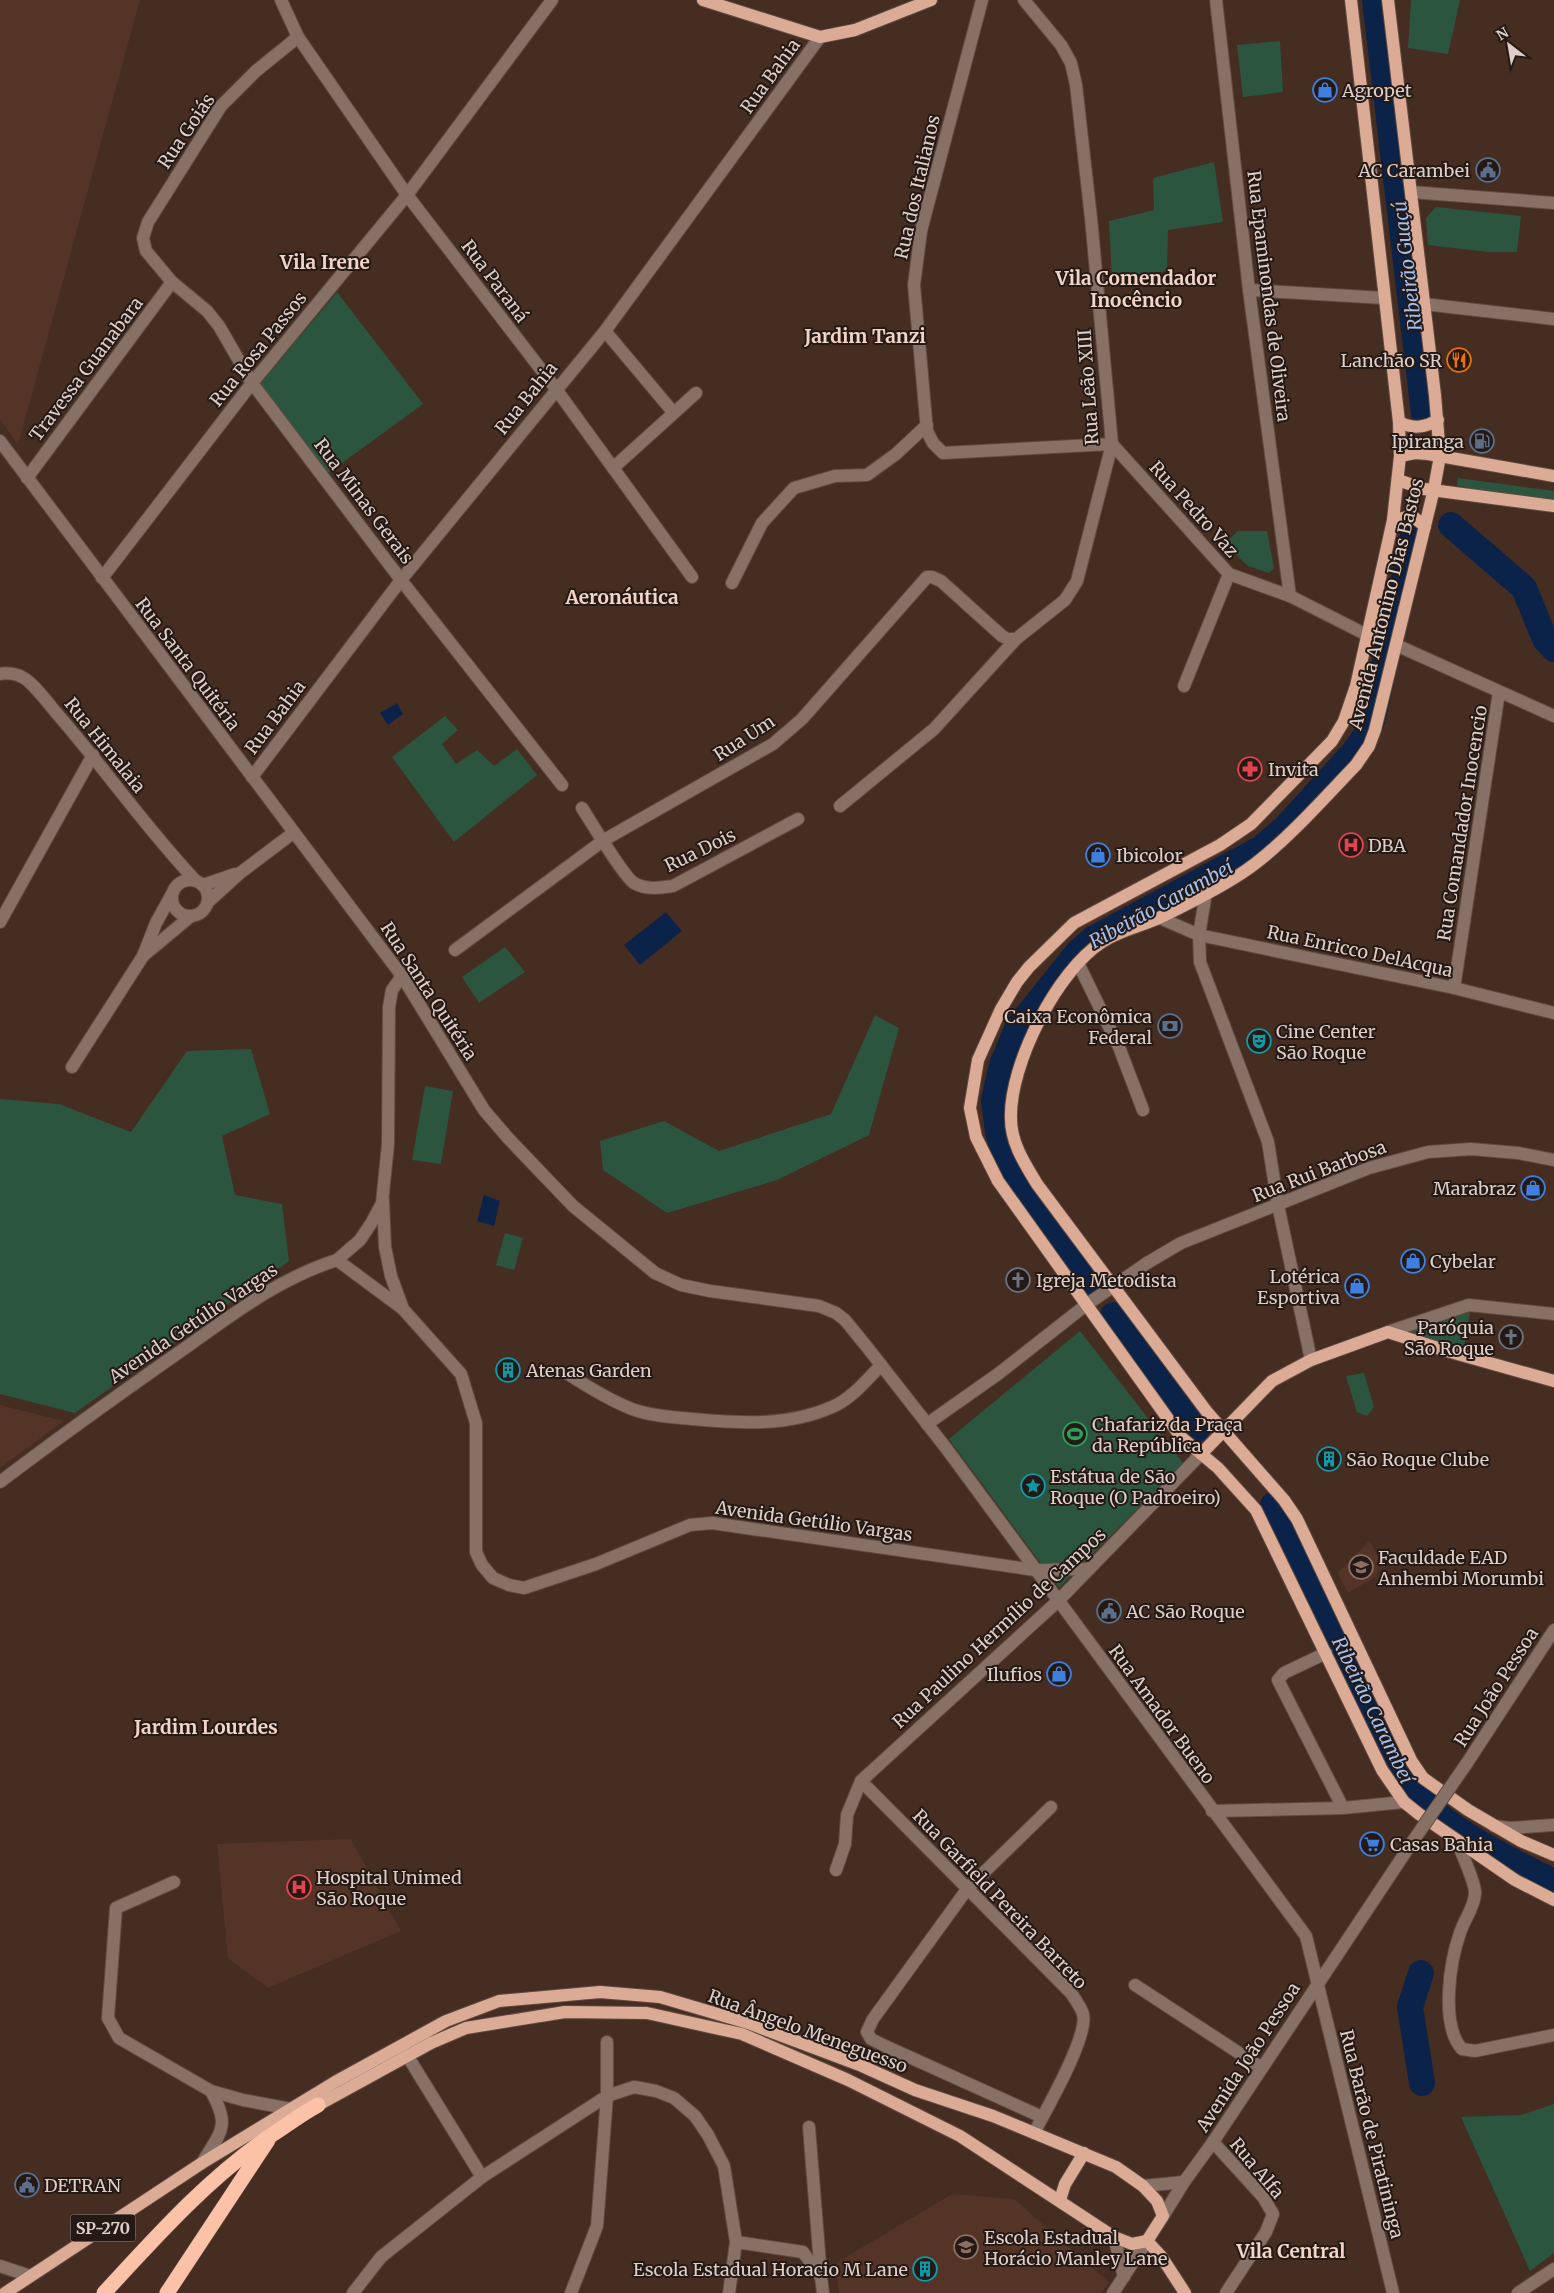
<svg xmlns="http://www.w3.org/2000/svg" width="1554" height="2293" font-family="Merriweather,serif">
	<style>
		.built { fill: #533426 }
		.green { fill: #2b553f }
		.water { fill: #0c2349 }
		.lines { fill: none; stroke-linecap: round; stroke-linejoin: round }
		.river { stroke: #0c2349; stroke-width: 26 }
		.minor-casing { stroke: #614a40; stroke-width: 14 }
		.major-casing { stroke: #614a40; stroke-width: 14 }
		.highway-casing { stroke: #614a40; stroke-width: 16 }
		.minor { stroke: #877065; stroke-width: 12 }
		.major { stroke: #dbab95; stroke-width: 12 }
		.highway { stroke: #fbc2a7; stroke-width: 15 }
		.minor-bridge-casing { stroke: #614a40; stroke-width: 14; stroke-linecap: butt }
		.minor-bridge { stroke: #877065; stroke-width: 12 }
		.labels { text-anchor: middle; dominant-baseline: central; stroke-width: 4; stroke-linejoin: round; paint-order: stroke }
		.shield { fill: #241914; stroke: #a69891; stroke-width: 1 }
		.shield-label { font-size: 16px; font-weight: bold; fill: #decec7 }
		.street-label { font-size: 18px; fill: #decec7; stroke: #241914 }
		.poi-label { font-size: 18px; fill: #decec7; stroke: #241914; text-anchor: start }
		.neighbourhood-label { font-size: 19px; font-weight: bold; fill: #f4d4c6; stroke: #241914 }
		.water-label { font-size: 19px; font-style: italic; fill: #9fc1f6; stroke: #241914 }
	</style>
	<rect width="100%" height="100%" fill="#452d22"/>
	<g class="built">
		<polygon points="0,0 140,0 18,445 0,419"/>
		<polygon points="0,1405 64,1421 0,1468"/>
		<polygon points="1370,1540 1380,1561 1377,1576 1348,1593 1338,1573"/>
		<polygon points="351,1839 401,1931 268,1988 228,1958 217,1844"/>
		<polygon points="952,2194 1014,2199 1109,2282 1101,2293 839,2293 836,2263"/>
	</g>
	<g class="green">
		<polygon points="1411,0 1460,0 1448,54 1408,48"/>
		<polygon points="1280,41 1283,92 1243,97 1237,45"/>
		<polygon points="1214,162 1223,222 1168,230 1167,271 1112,279 1109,221 1154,210 1153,178"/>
		<polygon points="1436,207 1521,216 1517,252 1488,252 1428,245 1426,218"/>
		<polygon points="337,292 423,404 327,474 260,384"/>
		<polygon points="1458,478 1554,491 1554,501 1478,491 1457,485"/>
		<polygon points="1238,531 1267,531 1274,568 1269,573 1248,566 1224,544"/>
		<polygon points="445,716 458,730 442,744 456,764 477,750 494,766 517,749 537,775 454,842 392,757"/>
		<polygon points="505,947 525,972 479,1003 462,977"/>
		<polygon points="875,1015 899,1028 869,1135 777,1180 667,1213 603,1170 600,1141 664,1121 719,1151 831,1114"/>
		<polygon points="251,1049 270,1114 222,1136 235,1195 282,1204 289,1261 75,1413 0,1394 0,1099 59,1104 131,1132 187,1051"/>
		<polygon points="425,1086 453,1091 441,1164 412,1160"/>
		<polygon points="505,1233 523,1238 514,1270 496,1265"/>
		<polygon points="1471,1308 1463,1352 1399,1332"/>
		<polygon points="1080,1331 1183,1463 1059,1588 949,1439"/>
		<polygon points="1364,1373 1374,1407 1367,1416 1357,1412 1346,1376"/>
		<polygon points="1554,2104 1554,2253 1530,2271 1461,2117 1521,2115"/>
	</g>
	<g class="water">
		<polygon points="397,703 403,714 388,725 380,713"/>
		<polygon points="666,912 682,931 640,965 624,945"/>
		<polygon points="484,1195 500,1201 494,1226 477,1221"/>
		<circle cx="1074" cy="1435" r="11"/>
	</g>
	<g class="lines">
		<g class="river">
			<polyline points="1375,0 1424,414"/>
			<polyline points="1451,525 1524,588 1545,639 1554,649"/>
			<polyline points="1089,1283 1027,1196 1007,1164 998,1132 994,1100 1002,1065 1018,1027 1077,953 1093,939 1260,849 1285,828 1353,753 1366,735 1372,721 1414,531"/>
			<polyline points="1113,1315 1197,1429"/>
			<path d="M1273,1505L1399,1768C1403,1775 1407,1784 1413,1791C1445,1829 1509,1860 1554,1882"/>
			<polyline points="1421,1973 1410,2007 1422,2083"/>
		</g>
		<g class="minor-casing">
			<g id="minor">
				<polyline points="281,0 298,37 407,195 556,389 692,577"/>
				<polyline points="982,0 921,231 914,285 927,431 933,443 943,453 1112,444"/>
				<polyline points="1216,0 1249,290 1290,596"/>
				<polyline points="298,37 256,71 221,106 148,222 143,238 146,251 172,282 207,311 219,326 252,383 401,580 562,785"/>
				<polyline points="1411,192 1554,203"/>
				<polyline points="1249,290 1384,298"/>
				<polyline points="1424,304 1554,319"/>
				<polyline points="605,331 673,412"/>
				<polyline points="0,441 402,976 484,1110 508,1138 573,1206 655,1273 681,1285 710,1291 819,1306 836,1313 845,1320 867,1347 946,1448 1306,1936 1393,2293"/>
				<polyline points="1112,444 1229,574 1290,596 1367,635"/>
				<polyline points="613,468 696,393"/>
				<polyline points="27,478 172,282"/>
				<polyline points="102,578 252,383 407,195 552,0"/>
				<polyline points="732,583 762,523 794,488 835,476 867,475 896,454 927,425"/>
				<polyline points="1396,645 1554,716"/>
				<path d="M0,674C6,672 17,674 22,677C33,682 50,706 59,716C105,769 146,828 195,880"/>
				<polyline points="1184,686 1229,574"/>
				<polyline points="252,777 401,580 605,331 820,37"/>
				<polyline points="840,806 934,729 1016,639 1065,600 1077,581 1112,444 1091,218 1076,85 1071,63 1061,45 1024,0"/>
				<path d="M582,808C591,822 624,877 634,883C646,890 660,888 673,886L798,819"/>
				<circle cx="190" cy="898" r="18"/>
				<polyline points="203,885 235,874"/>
				<polyline points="1206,893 1199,935 1200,962 1268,1142 1278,1205 1311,1360"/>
				<polyline points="208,902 240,873 293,833"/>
				<polyline points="1160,918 1199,935 1454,988 1554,1013"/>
				<polyline points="0,922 93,755"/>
				<polyline points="455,950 604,840 773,744 802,719 927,577 932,577 941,581 1002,636 1008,639 1016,639"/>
				<polyline points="143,956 191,916"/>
				<polyline points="1078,963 1119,1047 1143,1110"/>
				<polyline points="1454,988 1499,692"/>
				<polyline points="72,1067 143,956 156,923 172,894"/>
				<polyline points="383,1200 385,1247 391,1276 403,1309"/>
				<polyline points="337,1260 360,1240 372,1222 382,1203 388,1144 389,1007 392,990 402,976"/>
				<polyline points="1388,1332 1469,1305 1554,1314"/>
				<path d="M568,1374C588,1387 609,1400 632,1409C650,1416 673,1417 692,1419C739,1423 787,1427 832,1407C851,1399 867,1380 881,1365"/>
				<polyline points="927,1424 998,1374 1086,1305 1147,1263 1181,1243 1369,1168 1428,1152 1471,1149 1518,1153 1554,1160"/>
				<path d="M0,1482C58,1438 118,1395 178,1353C231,1316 275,1280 337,1260L403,1309L461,1374L476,1423V1552L482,1565L493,1578L509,1585L524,1588L596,1564L690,1525L712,1523L1035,1570L1089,1569"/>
				<polyline points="1326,1653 1284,1673 1278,1680 1343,1808"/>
				<polyline points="1467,1763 1554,1630"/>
				<path d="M861,1781L1071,1993C1075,1999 1081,2007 1083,2014C1089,2036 1046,2110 1034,2133"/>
				<polyline points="1212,1811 1343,1808 1404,1802"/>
				<polyline points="1494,1826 1510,1828 1554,1825"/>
				<path d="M1458,1843C1462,1855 1476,1884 1475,1894C1474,1908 1464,1920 1460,1933C1450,1961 1440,2025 1462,2049L1475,2051L1554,2035"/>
				<polyline points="836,1870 845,1844 847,1815 861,1781 1058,1601 1201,1454"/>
				<polyline points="174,1882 116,1908 108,2018 119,2038 211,2091 243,2100 291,2109"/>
				<polyline points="1135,1985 1262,2068"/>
				<polyline points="402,2047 482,2177"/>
				<polyline points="1042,2117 885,2046 871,2039 867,2032 873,2019 968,1888 1051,1807"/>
				<polyline points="809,2127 821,2277"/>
				<polyline points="1213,2142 1263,2197 1273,2214 1266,2232 1226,2293"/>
				<path d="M202,2163C221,2131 231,2127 211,2091"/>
				<polyline points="1143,2186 1184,2182"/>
				<polyline points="1163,2216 1184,2182 1213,2142 1413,1841"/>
				<polyline points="1114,2237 1124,2277"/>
				<polyline points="736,2242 803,2252 821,2277 823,2293"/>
				<polyline points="0,2266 30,2276"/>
				<polyline points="353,2293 381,2257 482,2177 607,2096 634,2087 656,2091 674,2098 695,2116 708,2135 724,2166 736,2242 729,2293"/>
				<polyline points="571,2293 597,2226 607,2096 607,2042"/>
				<polyline points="1113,2293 1147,2241"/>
				<polyline points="1518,2293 1554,2269"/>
			</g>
		</g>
		<g class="major-casing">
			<g id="major">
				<polyline points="703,0 820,37 855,30 931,0"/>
				<polyline points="1351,0 1399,422 1400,456 1393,520 1356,686 1344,721 1332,741 1251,824 1220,845 1074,923 1029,967 1017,982 1001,1009 978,1060 970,1108 976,1137 998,1181 1181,1437 1218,1468 1256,1510 1382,1770 1404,1802 1419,1814 1515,1880 1554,1900"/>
				<path d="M1388,0L1435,395L1440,456L1434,489L1375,730L1369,746L1356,765C1325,797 1292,835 1256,863C1232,882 1190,903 1161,917C1142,926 1120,930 1102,942C1057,971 1009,1065 1011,1119C1011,1143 1025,1164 1037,1184L1207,1412L1284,1500L1297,1519L1412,1762L1423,1778L1468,1810L1521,1841L1554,1855"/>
				<path d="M1399,422C1413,429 1424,428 1438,420"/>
				<polyline points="1400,456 1415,453 1428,454 1554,476"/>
				<polyline points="1398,480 1424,489 1554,506"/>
				<polyline points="1393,520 1412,516 1425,526"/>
				<polyline points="1201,1454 1272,1381 1311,1360 1388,1332 1447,1351 1554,1381"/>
				<polyline points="318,2105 431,2043 466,2028 565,2012 647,2013 742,2034 848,2080 960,2136 1114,2237 1132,2244 1147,2241"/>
				<polyline points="1060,2200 1065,2184 1084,2153"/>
				<polyline points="1147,2241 1161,2256 1185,2293"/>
				<polyline points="5,2293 202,2163 335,2082 446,2021 499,2001 600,1992 660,1997 748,2023 862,2066 915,2090 993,2116 1116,2167 1143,2186 1157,2201 1163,2216 1147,2241"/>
			</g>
		</g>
		<g class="highway-casing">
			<g id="highway">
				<path d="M104,2293C156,2237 206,2180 270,2136C286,2126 301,2114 318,2105"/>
				<polyline points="167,2293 268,2140"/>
			</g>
		</g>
		<use href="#minor" class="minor"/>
		<use href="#major" class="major"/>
		<use href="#highway" class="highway"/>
		<g class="minor-bridge-casing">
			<polyline id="minor-bridge" points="1413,1841 1467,1763"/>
		</g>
		<use href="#minor-bridge" class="minor-bridge"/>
	</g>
	<defs>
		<g id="shop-ring" transform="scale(1.25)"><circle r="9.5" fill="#241914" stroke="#3f7fe0" stroke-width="1.5"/><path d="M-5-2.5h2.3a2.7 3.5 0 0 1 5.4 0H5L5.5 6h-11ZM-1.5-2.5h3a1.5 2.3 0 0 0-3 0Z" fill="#3f7fe0"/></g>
		<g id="civic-ring" transform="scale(1.25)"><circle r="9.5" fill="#241914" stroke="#5c6f8a" stroke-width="1.5"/><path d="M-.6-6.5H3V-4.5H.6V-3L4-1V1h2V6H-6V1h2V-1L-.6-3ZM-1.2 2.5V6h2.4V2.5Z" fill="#5c6f8a"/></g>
		<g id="restaurant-ring" transform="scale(1.25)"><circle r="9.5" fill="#241914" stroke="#e8710a" stroke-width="1.5"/><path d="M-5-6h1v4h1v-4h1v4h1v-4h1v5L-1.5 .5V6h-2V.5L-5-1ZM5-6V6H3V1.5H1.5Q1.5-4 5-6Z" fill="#e8710a"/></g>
		<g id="fuel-ring" transform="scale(1.25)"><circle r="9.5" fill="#241914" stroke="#5c6f8a" stroke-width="1.5"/><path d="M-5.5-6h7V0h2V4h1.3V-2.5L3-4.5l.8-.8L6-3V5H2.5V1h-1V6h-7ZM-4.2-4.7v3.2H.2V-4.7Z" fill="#5c6f8a"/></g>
		<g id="pharmacy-ring" transform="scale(1.25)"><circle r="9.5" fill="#241914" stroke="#e0444e" stroke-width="1.5"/><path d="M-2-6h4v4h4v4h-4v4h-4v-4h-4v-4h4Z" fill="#e0444e"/></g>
		<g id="hospital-ring" transform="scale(1.25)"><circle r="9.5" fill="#241914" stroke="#e0444e" stroke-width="1.5"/><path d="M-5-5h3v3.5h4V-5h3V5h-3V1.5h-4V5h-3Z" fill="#e0444e"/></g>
		<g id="bank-ring" transform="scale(1.25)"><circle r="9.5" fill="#241914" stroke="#5c6f8a" stroke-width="1.5"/><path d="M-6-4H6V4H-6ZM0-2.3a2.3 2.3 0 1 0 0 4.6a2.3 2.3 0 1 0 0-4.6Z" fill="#5c6f8a"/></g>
		<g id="theatre-ring" transform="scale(1.25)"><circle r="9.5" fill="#241914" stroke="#0f9aa8" stroke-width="1.5"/><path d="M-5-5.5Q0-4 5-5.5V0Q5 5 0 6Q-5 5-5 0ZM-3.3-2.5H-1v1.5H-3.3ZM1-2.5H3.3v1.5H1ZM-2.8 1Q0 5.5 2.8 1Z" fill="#0f9aa8"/></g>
		<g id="church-ring" transform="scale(1.25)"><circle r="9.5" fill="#241914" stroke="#6b7280" stroke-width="1.5"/><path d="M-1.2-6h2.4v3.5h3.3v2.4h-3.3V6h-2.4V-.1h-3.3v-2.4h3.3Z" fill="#6b7280"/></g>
		<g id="building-ring" transform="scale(1.25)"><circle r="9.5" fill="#241914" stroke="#0f9aa8" stroke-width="1.5"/><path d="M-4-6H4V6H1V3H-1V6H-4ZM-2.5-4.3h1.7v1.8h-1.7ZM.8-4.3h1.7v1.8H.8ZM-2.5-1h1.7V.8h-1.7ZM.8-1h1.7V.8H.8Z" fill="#0f9aa8"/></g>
		<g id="stadium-ring" transform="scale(1.25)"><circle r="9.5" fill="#241914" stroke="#2e9e5b" stroke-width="1.5"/><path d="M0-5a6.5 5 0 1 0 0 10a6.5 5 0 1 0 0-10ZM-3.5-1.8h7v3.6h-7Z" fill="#2e9e5b"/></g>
		<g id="sight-ring" transform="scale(1.25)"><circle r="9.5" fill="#241914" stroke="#0f9aa8" stroke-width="1.5"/><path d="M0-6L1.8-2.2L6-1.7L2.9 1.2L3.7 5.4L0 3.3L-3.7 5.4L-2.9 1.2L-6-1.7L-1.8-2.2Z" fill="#0f9aa8"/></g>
		<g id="university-ring" transform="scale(1.25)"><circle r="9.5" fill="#241914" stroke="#8d6e63" stroke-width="1.5"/><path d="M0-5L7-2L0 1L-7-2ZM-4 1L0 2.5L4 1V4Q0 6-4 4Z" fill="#8d6e63"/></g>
		<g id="supermarket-ring" transform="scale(1.25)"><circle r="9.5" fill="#241914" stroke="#3f7fe0" stroke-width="1.5"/><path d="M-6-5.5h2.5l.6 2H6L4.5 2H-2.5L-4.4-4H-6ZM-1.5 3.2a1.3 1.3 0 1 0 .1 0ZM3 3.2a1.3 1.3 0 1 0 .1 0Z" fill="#3f7fe0"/></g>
		<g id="school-ring" transform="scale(1.25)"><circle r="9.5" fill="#241914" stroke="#8d6e63" stroke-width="1.5"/><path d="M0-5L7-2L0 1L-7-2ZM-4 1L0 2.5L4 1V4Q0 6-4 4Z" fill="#8d6e63"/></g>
	</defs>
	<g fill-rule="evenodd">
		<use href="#shop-ring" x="1325" y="90"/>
		<use href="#civic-ring" x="1488" y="170"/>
		<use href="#restaurant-ring" x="1459" y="360"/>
		<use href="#fuel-ring" x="1482" y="441"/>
		<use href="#pharmacy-ring" x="1250" y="769"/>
		<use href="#hospital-ring" x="1351" y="845"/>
		<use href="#shop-ring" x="1098" y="855"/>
		<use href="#bank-ring" x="1170" y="1026"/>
		<use href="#theatre-ring" x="1259" y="1041"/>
		<use href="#shop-ring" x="1533" y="1188"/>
		<use href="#shop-ring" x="1413" y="1261"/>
		<use href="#church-ring" x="1018" y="1280"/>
		<use href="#shop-ring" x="1357" y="1286"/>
		<use href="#church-ring" x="1511" y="1337"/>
		<use href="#building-ring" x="508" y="1370"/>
		<use href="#stadium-ring" x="1075" y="1434"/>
		<use href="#building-ring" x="1329" y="1459"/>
		<use href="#sight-ring" x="1033" y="1486"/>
		<use href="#university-ring" x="1361" y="1567"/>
		<use href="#civic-ring" x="1109" y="1611"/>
		<use href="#shop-ring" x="1059" y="1674"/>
		<use href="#supermarket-ring" x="1372" y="1844"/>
		<use href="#hospital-ring" x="299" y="1887"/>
		<use href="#civic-ring" x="27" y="2185"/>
		<use href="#school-ring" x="966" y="2247"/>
		<use href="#building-ring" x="925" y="2269"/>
	</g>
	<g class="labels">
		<rect class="shield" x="70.5" y="2214.5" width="65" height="27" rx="4"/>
		<g class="shield-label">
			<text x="103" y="2228">SP-270</text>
		</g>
		<g class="street-label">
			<text transform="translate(770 76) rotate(-54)">Rua Bahia</text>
			<text transform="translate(186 131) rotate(-56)">Rua Goiás</text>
			<text transform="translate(917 187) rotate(-77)">Rua dos Italianos</text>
			<text transform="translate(495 281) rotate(53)">Rua Paraná</text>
			<text transform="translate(1269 296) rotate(83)">Rua Epaminondas de Oliveira</text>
			<text transform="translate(258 349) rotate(-51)">Rua Rosa Passos</text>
			<text transform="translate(86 369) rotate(-53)">Travessa Guanabara</text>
			<text transform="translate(1088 387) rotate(-94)">Rua Leão XIII</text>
			<text transform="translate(526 398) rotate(-51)">Rua Bahia</text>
			<text transform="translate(364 501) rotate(53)">Rua Minas Gerais</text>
			<text transform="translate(1194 509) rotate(48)">Rua Pedro Vaz</text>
			<text transform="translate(1386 604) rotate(-76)">Avenida Antonino Dias Bastos</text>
			<text transform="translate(188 664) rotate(53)">Rua Santa Quitéria</text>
			<text transform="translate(275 717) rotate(-53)">Rua Bahia</text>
			<text transform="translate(744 738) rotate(-33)">Rua Um</text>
			<text transform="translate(105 745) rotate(51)">Rua Himalaia</text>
			<text transform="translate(1462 823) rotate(-81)">Rua Comandador Inocencio</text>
			<text transform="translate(700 850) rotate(-26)">Rua Dois</text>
			<text transform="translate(1360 951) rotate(12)">Rua Enricco DelAcqua</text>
			<text transform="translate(429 991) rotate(57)">Rua Santa Quitéria</text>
			<text transform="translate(1319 1171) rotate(-21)">Rua Rui Barbosa</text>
			<text transform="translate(193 1323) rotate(-34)">Avenida Getúlio Vargas</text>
			<text transform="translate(814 1521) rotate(8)">Avenida Getúlio Vargas</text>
			<text transform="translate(999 1628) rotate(-43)">Rua Paulino Hermílio de Campos</text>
			<text transform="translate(1496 1687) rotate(-57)">Rua João Pessoa</text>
			<text transform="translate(1162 1714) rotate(54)">Rua Amador Bueno</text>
			<text transform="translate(1000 1899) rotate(46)">Rua Garfield Pereira Barreto</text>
			<text transform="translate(808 2031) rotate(20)">Rua Ângelo Meneguesso</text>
			<text transform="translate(1248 2057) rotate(-57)">Avenida João Pessoa</text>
			<text transform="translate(1372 2134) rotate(76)">Rua Barão de Piratininga</text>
			<text transform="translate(1257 2168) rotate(50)">Rua Alfa</text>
		</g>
		<g class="poi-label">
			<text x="1342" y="90">Agropet</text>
			<text x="1470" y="170" text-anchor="end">AC Carambei</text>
			<text x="1442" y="360" text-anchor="end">Lanchão SR</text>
			<text x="1464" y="441" text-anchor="end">Ipiranga</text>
			<text x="1268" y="769">Invita</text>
			<text x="1368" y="845">DBA</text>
			<text x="1116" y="855">Ibicolor</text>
			<text x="1152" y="1016" text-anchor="end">Caixa Econômica<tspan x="1152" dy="21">Federal</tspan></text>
			<text x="1276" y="1031">Cine Center<tspan x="1276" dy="21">São Roque</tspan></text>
			<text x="1516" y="1188" text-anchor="end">Marabraz</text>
			<text x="1430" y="1261">Cybelar</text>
			<text x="1340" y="1276" text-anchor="end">Lotérica<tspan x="1340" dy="21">Esportiva</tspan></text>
			<text x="1036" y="1280">Igreja Metodista</text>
			<text x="1494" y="1327" text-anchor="end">Paróquia<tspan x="1494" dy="21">São Roque</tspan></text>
			<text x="526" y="1370">Atenas Garden</text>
			<text x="1092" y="1424">Chafariz da Praça<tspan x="1092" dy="21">da República</tspan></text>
			<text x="1346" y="1459">São Roque Clube</text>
			<text x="1050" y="1476">Estátua de São<tspan x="1050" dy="21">Roque (O Padroeiro)</tspan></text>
			<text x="1378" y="1557">Faculdade EAD<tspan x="1378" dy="21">Anhembi Morumbi</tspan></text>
			<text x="1126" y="1611">AC São Roque</text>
			<text x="1042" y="1674" text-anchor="end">Ilufios</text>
			<text x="1390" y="1844">Casas Bahia</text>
			<text x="316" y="1877">Hospital Unimed<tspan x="316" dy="21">São Roque</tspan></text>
			<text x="44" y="2185">DETRAN</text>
			<text x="984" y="2237">Escola Estadual<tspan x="984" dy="21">Horácio Manley Lane</tspan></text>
			<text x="908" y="2269" text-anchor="end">Escola Estadual Horacio M Lane</text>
		</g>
		<g class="neighbourhood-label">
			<text x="325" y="262">Vila Irene</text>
			<text x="1136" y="278">Vila Comendador<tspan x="1136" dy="22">Inocêncio</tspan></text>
			<text x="865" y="336">Jardim Tanzi</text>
			<text x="622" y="597">Aeronáutica</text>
			<text x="206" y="1727">Jardim Lourdes</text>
			<text x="1291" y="2251">Vila Central</text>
		</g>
		<g class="water-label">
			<text transform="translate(1407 266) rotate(-97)">Ribeirão Guaçú</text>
			<text transform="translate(1161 904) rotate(-29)">Ribeirão Carambeí</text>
			<text transform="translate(1373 1710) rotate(64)">Ribeirão Carambeí</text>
		</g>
	</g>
	<g transform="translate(1509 45) rotate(329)" stroke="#241914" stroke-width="4" paint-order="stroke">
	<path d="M0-4L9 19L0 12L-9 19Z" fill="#decec7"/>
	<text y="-8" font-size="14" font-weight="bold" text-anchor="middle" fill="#decec7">N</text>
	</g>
</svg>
